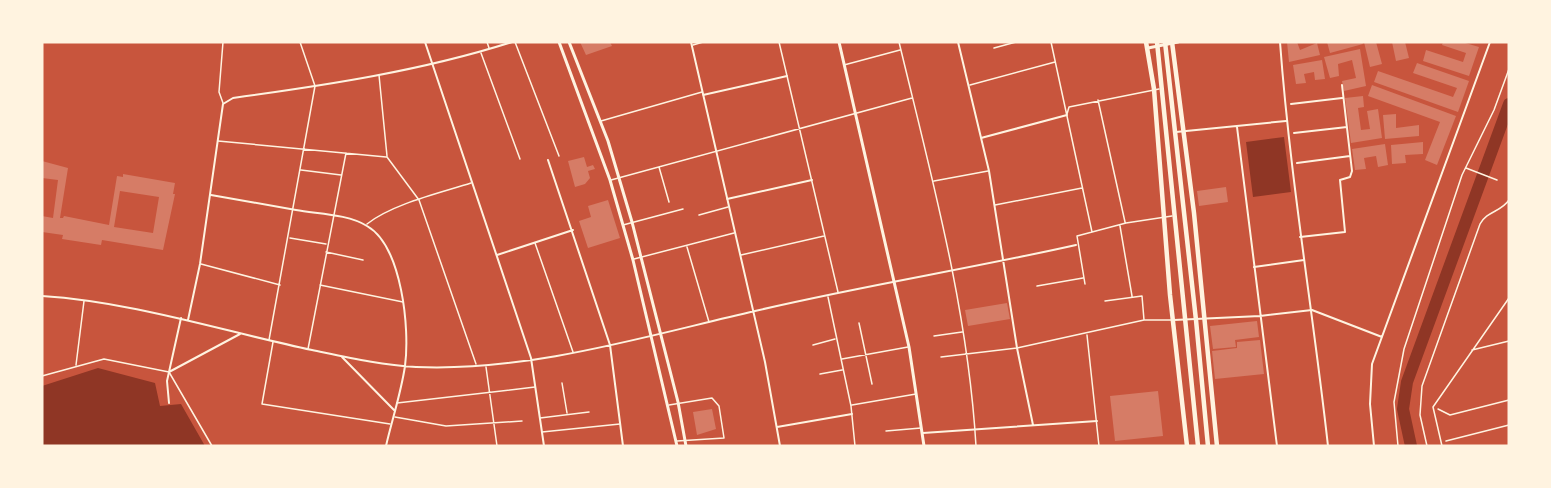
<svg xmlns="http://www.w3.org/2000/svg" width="1551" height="488" font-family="'Exo 2',sans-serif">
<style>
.water{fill:#8f3625}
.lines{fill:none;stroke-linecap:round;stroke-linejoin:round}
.river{stroke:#8f3625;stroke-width:12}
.building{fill:#d67c66;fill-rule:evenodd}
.path{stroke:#fff3e0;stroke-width:1.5}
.service{stroke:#fff3e0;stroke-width:1.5}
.pedestrian{stroke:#fff3e0;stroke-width:2}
.minor{stroke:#fff3e0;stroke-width:2}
.tertiary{stroke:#fff3e0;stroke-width:3}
.primary{stroke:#fff3e0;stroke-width:4.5}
</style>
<rect width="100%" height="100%" fill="#c8553d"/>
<!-- water -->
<path class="water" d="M1284,137l7,55 -38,5 -7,-55z
M98,368l57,15 5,23 21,-2 24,42h-163v-60z"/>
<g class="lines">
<!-- river -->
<path class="river" d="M1411,446l-8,-37 4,-27 102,-278"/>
</g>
<!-- building -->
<path class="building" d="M580,42h30l2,4 -26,9z
M1287,42h10l3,8 17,-7 3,12 -31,7z
M1327,42h35l1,2 -33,9z
M1364,42h12l6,22 -12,3z
M1392,42h13l4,16 -13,3z
M1443,42h19l17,5 -10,29 -46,-15 3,-11 37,12 3,-9 -24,-8z
M1360,49l6,37 -22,5 -2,-10 14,-3 -4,-18 -14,4 1,12 -9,2 -6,-21z
M1322,60l3,19 -10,1 -1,-8 -10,2 2,9 -10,1 -3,-19z
M1417,63l52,18 -11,31 -84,-30 4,-11 75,26 4,-9 -44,-15z
M1372,85l84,31 -19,49 -12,-5 15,-38 -72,-26z
M1363,96l1,11 -6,1 3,22 9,-1 -3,-18 11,-2 4,29 -31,5 -6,-45z
M1396,114v14l23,-3v11l-34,3 -2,-24z
M1423,142v12l-18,1 1,8 -14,1 -1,-19z
M1385,144l3,21 -10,2 -2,-11 -12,2 2,11 -11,1 -3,-21z
M584,157l3,10 6,-2 2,4 -7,2 2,7 -5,6 -10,3 -7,-26z
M42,161l26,7 -8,50h3l1,-2 45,9 8,-49 6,1v-3l52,9 -2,11h2l-12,56 -61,-10 -1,5 -39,-6 1,-4 -21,-3v-16l11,2 5,-38 -16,-2zM120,191l39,6 -6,36 -39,-6z
M1226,187l2,15 -29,4 -2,-15z
M608,200l12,38 -32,10 -9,-27 12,-4 -3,-11z
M1007,303l3,16 -42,7 -3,-16z
M1257,321l2,16 -24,3 1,7 -23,2 -3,-23z
M1260,340l4,34 -49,5 -3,-28 25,-3v-6z
M1158,391l5,45 -48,5 -5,-45z
M712,409l4,20 -19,6 -4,-23z"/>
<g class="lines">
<!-- path -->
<path class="path" d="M1466,168l31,12
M1438,409l12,6 59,-15
M1446,441l63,-16
M1398,446l-4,-44 10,-53 58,-174 32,-65 15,-41
M1427,446l-7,-31 2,-29 58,-162c7,-13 21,-12 29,-24"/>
<!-- service -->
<path class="service" d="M223,42l-4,50 4,11
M487,42l2,6
M515,42l44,114
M779,42l59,250
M899,42c32,133 69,267 77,404
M1051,42l41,190
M693,45l10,-3
M994,48l22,-6
M481,53l39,106
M844,65l56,-15
M379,75l8,81
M970,85l85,-23
M1098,100l27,122
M1067,114l2,-7 90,-18
M601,121l101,-29
M218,141l168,16
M387,157l32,43 57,164
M659,167l10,35
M301,170l40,5
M611,180l301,-82
M934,181l54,-10
M995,205l87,-17
M699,215l29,-8
M367,224c25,-20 73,-31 104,-41
M623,225l60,-16
M1120,226l12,70
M290,238l36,6
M535,243l38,109
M687,247l22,75
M326,252l37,8
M741,255l83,-19
M634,259l100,-26
M201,264l79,21
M1085,284l-8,-48 49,-13 46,-7
M320,285l83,17
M1037,286l46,-8
M828,297l23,109 4,40
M1105,301l37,-5 2,24
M859,323l13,61
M1087,335l12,111
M934,336l28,-4
M269,340l46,-254 -15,-44
M273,342l-11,62 128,20
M813,345l22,-6
M308,349l38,-196
M1472,350l37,-9
M941,357l76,-9 127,-28h29
M842,359l66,-12
M76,365l8,-64
M486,367l11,79
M820,374l22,-4
M42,376l62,-17 65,13 43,74
M562,383l5,30
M397,403l138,-16
M669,405l43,-7 7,8 5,32 -47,3
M852,405l64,-11
M395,417l51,9 76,-5
M540,418l49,-6
M886,431l35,-3
M542,432l78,-8
M1442,446l-9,-39 76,-109"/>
<!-- pedestrian -->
<path class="pedestrian" d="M1291,104l51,-6
M1294,133l53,-6
M1297,163l53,-7
M1300,237l45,-5 -5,-52 10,-3 2,-6 -10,-86
M1254,267l50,-7"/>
<!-- minor -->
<path class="minor" d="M425,42l106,316 13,88
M691,42l74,320 15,84
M958,42l31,129 28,177 16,77
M1280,42c10,136 33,269 48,404
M703,95l84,-19
M1237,127l40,319
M1176,132l110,-11
M981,138l86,-23
M548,160l62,185 13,101
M211,195c28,5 57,10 85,15 22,4 52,4 71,16 35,20 43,103 38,140 -4,27 -13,54 -19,80
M727,199l85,-19
M497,255l76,-25
M42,296c92,6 180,35 270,54 34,7 69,15 104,17 113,5 230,-31 339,-56 106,-25 214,-42 321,-66
M188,320l12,-56 23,-160 10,-6c94,-13 188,-27 279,-56
M1174,320l86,-4 52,-6 70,27
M342,357l52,53
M169,372l71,-38
M169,403l-2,-22 14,-63
M777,427l75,-13
M923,433l174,-12
M1374,446l-4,-42 2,-40 118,-322"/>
<!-- tertiary -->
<path class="tertiary" d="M559,42l51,138 23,80 44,186
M569,42l39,99 24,81 46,180 8,44
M839,42l70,305 15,99
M1148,48l30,-6"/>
<!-- primary -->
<path class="primary" d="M1146,42l8,47 16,206 17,151
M1157,42l41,404
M1165,42l31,278 12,126
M1172,42l22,171 23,233"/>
</g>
<!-- border -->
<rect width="1551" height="488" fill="none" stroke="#fff3e0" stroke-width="87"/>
</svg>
